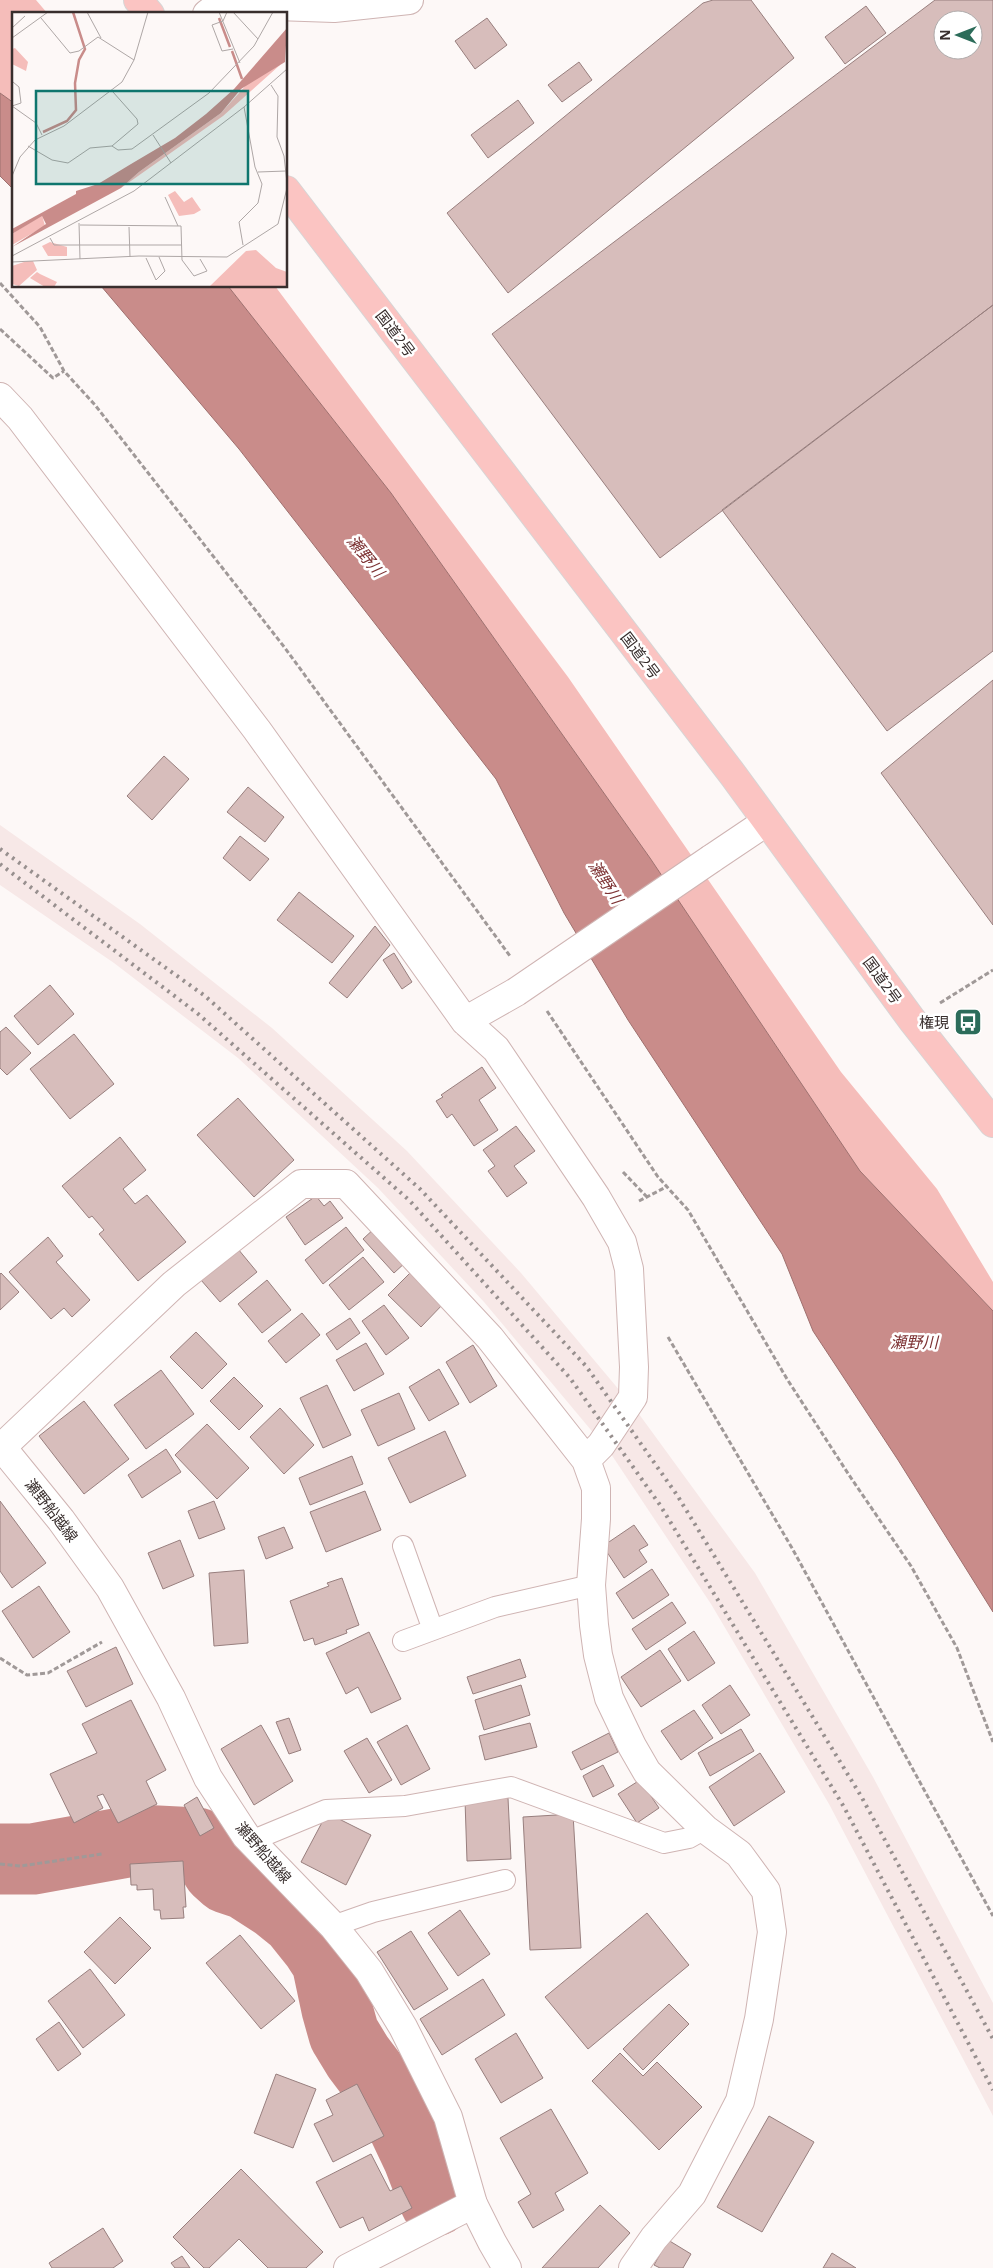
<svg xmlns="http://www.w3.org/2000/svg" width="993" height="2268" font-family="'Open Sans','Noto Sans JP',sans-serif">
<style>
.built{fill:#f7e8e7}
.green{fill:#f5bdba}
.water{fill:#c98c8a;stroke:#9e706e}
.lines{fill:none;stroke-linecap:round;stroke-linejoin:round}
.river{stroke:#c98c8a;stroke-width:71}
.building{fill:#d7bdbb;stroke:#987f7e;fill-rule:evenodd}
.service-casing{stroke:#cfb4b3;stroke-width:22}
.minor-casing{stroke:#cfb4b3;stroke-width:30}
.secondary-casing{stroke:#cfb4b3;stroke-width:30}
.trunk-casing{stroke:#d7d5d5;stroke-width:30}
.path{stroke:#a09998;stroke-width:3;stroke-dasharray:5 2.5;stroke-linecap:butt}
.service{stroke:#fff;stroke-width:20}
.minor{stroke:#fff;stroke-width:28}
.secondary{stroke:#fff;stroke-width:28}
.trunk{stroke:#fbc4c2;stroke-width:28}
.rail{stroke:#978f8e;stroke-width:4;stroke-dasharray:2.5 5;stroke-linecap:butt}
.minor-bridge-casing{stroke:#cfb4b3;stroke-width:30;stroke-linecap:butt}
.minor-bridge{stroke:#fff;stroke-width:28}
.labels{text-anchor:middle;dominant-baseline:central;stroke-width:5;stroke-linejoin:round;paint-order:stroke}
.street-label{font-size:15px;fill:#382e2d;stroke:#fff}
.poi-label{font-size:15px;fill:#382e2d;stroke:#fff;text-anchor:end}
.water-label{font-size:16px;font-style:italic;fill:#7d3233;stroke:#fff}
.inset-river{fill:none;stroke:#c98c8a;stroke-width:2.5}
.inset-road{fill:none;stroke:#aea7a6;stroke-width:1}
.view{fill:#0f766e;fill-opacity:0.15;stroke:#0f766e;stroke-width:2.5}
.inset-edge{fill:none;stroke:#382e2d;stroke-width:2.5}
</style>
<rect width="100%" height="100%" fill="#fdf8f7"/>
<!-- built -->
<path class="built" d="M0,825l140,99 132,104 135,123 114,122 115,137 119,163 118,204 120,226v113l-164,-312 -118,-200 -100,-150 -127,-152 -106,-114 -140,-130 -124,-95 -114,-78z"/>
<!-- green -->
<path class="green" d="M0,0h36l12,14h-34v89l-14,-10z
M228,286h47l293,391 273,395 96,117 56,93v29l-133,-140 -210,-313 -259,-365z"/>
<!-- water -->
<path class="water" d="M0,93l14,10v87l-14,-14z
M101,286h127l163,207 259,365 210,313 133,140v301l-95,-152 -85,-129 -31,-77 -154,-234 -64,-107 -68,-134 -257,-330z"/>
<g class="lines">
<!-- river -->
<path class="river" d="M0,1859h33l105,-19 59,3 13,13 7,13 10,9 18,6 31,20 20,16 20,25 11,17 10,47 7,25 14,23 34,45 26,55 17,44"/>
</g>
<!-- building -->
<path class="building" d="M713,0h38l43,58 -286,235 -61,-80 256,-210z
M935,0h58v305l-333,253 -168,-224zM943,20h30v30h-30z
M866,6l20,27 -41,31 -20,-27z
M487,18l20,27 -32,24 -20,-28z
M579,62l13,18 -30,22 -14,-17z
M518,100l16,23 -46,35 -17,-23z
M993,305v346l-106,80 -165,-221z
M993,680v245l-112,-152z
M164,756l25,23 -37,41 -25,-24z
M248,787l36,30 -19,25 -38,-30z
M240,836l29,23 -19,22 -27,-23z
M299,892l55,44 -22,27 -55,-43z
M375,926l15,19 -43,53 -18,-15z
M394,953l18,29 -10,7 -19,-29z
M50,985l24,29 -36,31 -24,-29z
M6,1027l25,26 -24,22 -7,-7v-36z
M74,1034l40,50 -44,35 -40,-50z
M482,1067l14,21 -17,12 19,30 -24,16 -22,-32 -5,4 -11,-17 7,-4 -2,-2z
M238,1098l56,62 -40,37 -57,-62z
M516,1126l19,25 -21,15 13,17 -20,14 -19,-26 7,-5 -12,-16z
M120,1137l26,33 -23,19 12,15 12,-9 39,47 -48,39 -39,-47 5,-4 -12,-14 -3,2 -27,-32z
M316,1196l8,10 6,-5 13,17 -38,27 -19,-28z
M346,1227l18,23 -41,34 -18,-24z
M376,1227l31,34 -13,12 -31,-34z
M48,1237l15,19 -7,6 34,38 -18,17 -8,-9 -13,11 -42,-47z
M238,1249l19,23 -37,30 -19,-22z
M363,1257l21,25 -35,28 -20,-25z
M412,1271l33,31 -24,25 -33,-32z
M1,1273l18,19 -19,18v-36z
M267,1280l24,30 -29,23 -24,-29z
M384,1305l25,33 -23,17 -24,-34z
M302,1313l18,22 -34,28 -18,-22z
M350,1318l10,15 -23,17 -11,-16z
M196,1332l31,32 -25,25 -32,-32z
M366,1343l18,31 -30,17 -18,-31z
M473,1345l24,41 -27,17 -24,-41z
M439,1369l20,35 -30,17 -20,-34z
M161,1370l33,44 -48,35 -32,-44z
M234,1377l29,29 -24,24 -29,-29z
M327,1385l24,50 -28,13 -23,-50z
M399,1393l16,36 -37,17 -17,-36z
M84,1401l45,58 -45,35 -45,-58z
M280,1408l34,37 -30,29 -34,-37z
M207,1424l42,44 -32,31 -42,-44z
M445,1431l21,45 -56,27 -22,-45z
M166,1449l15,23 -39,26 -14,-23z
M352,1456l11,28 -53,21 -11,-27z
M365,1491l16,39 -55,22 -16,-40z
M0,1501l46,62 -34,25 -12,-17z
M214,1501l11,28 -26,10 -11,-28z
M634,1525l14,20 -9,5 8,12 -23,16 -21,-32z
M284,1527l9,21 -27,11 -8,-22z
M180,1540l14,36 -31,13 -15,-36z
M652,1569l17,26 -36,24 -17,-26z
M244,1570l4,73 -34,3 -5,-73z
M342,1578l17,47 -13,5 1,3 -32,12 -2,-7 -9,3 -14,-40 39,-15 -2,-3z
M39,1586l31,46 -37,26 -31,-47z
M672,1602l14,21 -40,27 -14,-21z
M694,1631l21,32 -27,18 -20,-32z
M369,1632l32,67 -30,14 -13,-26 -12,7 -20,-41z
M116,1647l17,37 -47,23 -19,-36z
M660,1650l21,31 -40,26 -20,-30z
M520,1659l6,18 -53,17 -6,-17z
M521,1685l9,30 -46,15 -9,-30z
M730,1685l20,30 -29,19 -19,-29z
M131,1700l35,70 -20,11 11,23 -39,19 -15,-29 -6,2 6,12 -29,15 -24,-49 47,-21 -15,-29z
M694,1710l19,28 -32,22 -20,-29z
M289,1718l12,32 -12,4 -13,-32z
M530,1723l7,24 -52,13 -6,-24z
M261,1725l32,56 -39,24 -33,-56z
M407,1725l23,44 -29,16 -24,-43z
M741,1729l13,22 -44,25 -12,-23z
M609,1733l9,19 -37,18 -9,-18z
M367,1738l25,42 -23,13 -25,-42z
M760,1753l25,39 -51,34 -25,-39z
M603,1765l11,21 -21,11 -10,-21z
M640,1780l19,28 -22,15 -19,-29z
M197,1797l17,31 -14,8 -16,-31z
M508,1798l3,61 -44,2 -2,-61z
M327,1813l44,22 -25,50 -45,-23z
M573,1814l8,134 -51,2 -7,-133z
M183,1861l3,46h-3l1,11 -23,1 -1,-9h-6l-1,-21 -16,1v-5h-6l-1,-21z
M460,1910l30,44 -32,22 -30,-43z
M647,1913l42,52 -101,84 -43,-52z
M120,1917l31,31 -36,36 -31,-32z
M411,1931l37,58 -34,21 -37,-58z
M240,1935l55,66 -34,28 -55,-66z
M90,1969l35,46 -42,33 -35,-47z
M483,1979l22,36 -63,40 -22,-36z
M669,2004l20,20 -46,46 -20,-21z
M59,2022l22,32 -23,17 -22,-32z
M516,2033l27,45 -42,25 -26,-44z
M620,2053l23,23 14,-14 45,45 -43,43 -67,-69z
M276,2074l40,15 -23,59 -39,-15z
M357,2084l27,52 -51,26 -19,-38 19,-9 -7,-15z
M551,2109l37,64 -33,20 9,17 -31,18 -15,-26 13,-8 -31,-56z
M769,2116l45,26 -52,90 -45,-25z
M371,2154l19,37 11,-5 11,22 -43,23 -6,-14 -23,11 -24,-46z
M241,2169l82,83 -17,16h-38l-29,-29 -30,29h-5l-31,-31z
M600,2205l30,28 -32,35h-56z
M103,2228l20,33 -10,7h-61l-3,-5z
M668,2240l23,14 -8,14h-23l-6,-3z
M832,2253l24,15h-33z
M182,2256l8,12h-15l-4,-5z"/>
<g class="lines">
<!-- service casing -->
<g class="service-casing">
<path id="service" d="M403,1546l30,84
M403,1641l92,-34 96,-22
M251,1841l75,-31 79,-4 106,-19 153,56 25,-5 16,-9
M333,1926l40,-14 132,-32"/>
</g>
<!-- minor casing -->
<g class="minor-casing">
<path id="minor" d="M207,14l13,-10 114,4 75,-8
M0,397l20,21 237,312 208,291 31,28 100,148 26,45 7,27 5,98 -1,30 -32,48 -15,15
M711,859l55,-37
M465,1021l51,-29
M2,1447l172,-163 127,-100h45l144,154 96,122 10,28v31l-5,66 3,40 4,30 11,43 23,48 15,26 58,57 34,25 27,37 6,41 -13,87 -19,82 -48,93 -38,44 -21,30
M348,2268l125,-64"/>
</g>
<!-- secondary casing -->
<g class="secondary-casing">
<path id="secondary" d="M0,1445l61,75 49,68 61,110 37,80 38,58 87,90 36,45 34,56 45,90 25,87 19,38 15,26"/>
</g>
<!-- trunk casing -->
<g class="trunk-casing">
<path id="trunk" d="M138,0l12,14
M286,190l447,585 179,245 81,103"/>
</g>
<!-- path -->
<path class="path" d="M0,283l40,44 24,44 31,34 190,243 225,308
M0,329l53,49 11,-7
M940,1003l53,-33
M547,1011l111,166 30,33 99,169 62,96 62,91 46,82 36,94
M623,1172l24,25
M639,1201l29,-15
M668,1337l124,211 201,368
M0,1658l27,17 21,-2 54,-31
M0,1864l21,2 81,-12"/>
<!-- service -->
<use href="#service" class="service"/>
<!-- minor -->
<use href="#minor" class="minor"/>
<!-- secondary -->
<use href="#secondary" class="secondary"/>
<!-- trunk -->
<use href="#trunk" class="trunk"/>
<!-- rail -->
<path class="rail" d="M0,849l205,147 215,193 166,177 91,129 184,301 132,243
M0,864l197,149 212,187 161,178 90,127 184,302 149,283"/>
<!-- minor-bridge casing -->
<g class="minor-bridge-casing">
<path id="minor-bridge" d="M516,992l195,-133"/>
</g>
<!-- minor-bridge -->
<use href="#minor-bridge" class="minor-bridge"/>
</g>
<!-- icons -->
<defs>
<g id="bus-square" transform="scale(1.4375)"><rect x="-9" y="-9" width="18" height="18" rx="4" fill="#2c6c5a" stroke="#fff"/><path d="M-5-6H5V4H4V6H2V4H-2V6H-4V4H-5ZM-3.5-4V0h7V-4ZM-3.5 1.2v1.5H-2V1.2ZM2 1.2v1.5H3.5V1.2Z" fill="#fff"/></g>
</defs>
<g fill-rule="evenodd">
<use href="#bus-square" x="968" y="1022"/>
</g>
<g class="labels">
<!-- street labels -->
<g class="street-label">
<text transform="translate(396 333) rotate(53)">国道2号</text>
<text transform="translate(641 655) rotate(53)">国道2号</text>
<text transform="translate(883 980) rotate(54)">国道2号</text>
<text transform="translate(52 1510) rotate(52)">瀬野船越線</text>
<text transform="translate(264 1852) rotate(49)">瀬野船越線</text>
</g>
<!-- poi labels -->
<g class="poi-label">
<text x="949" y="1022">権現</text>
</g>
<!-- water labels -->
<g class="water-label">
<text transform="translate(366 556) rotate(51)">瀬野川</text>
<text transform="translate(606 882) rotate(57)">瀬野川</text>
<text x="914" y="1342">瀬野川</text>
</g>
</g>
<!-- overview -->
<g transform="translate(12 12)">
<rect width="275" height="275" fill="#fdf8f7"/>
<path d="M3,36l13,14 -2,9 -14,-7v-15zM265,53h3l-57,51 -102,72 18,-16 82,-59 27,-30zM163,179l9,11 8,-5 9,13 -7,4 -15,2 -11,-21zM30,203l3,11 -33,19v-11zM38,230l17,5v9h-19l-6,-10zM244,238l20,18 11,4v15h-78l37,-36zM15,249h6l4,9 -18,16 -7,-2v-18zM25,260l3,2 17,8 -3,5h-9l-15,-9z" fill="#f5bdba"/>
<path d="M275,16l-2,34 -44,27 -20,24 -82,59 -18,16 -109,59 34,-23 -4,-8 -30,18v-5l64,-35v-3l22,-7 33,-20 44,-26 31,-24 28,-25z" fill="#c98c8a"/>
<path class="inset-river" d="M207,6l11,29M220,39l10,28M31,120l24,-11 9,-11 -1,-27 4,-23 6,-11 -12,-37"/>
<path class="inset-road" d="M75,0l14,26M207,0l21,51M215,0l-4,9 -11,4 10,26 11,-2M221,0l25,27M29,6l29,35 9,-2 19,-14 36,23M0,16l13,-12M0,26l36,-26M259,73l7,11 -1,41 7,19 3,27M0,94l24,17 6,12M0,94l9,-3 -2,-16 -6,-5M141,123l18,28M16,134l24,14 16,3 22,-15 22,-2 26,-22 -1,-5 -24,-27M100,134l6,4 14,-1 77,-56 45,-47 19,-34M246,160l28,-1M0,164l8,-19 15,-17 29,-14 58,-44 12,-22 14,-48M153,185l13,29M67,211l1,36M68,213l101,1 1,34 12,16 13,-5 -7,-12M117,215l1,30M38,226l4,7h128M231,233l-4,-23 19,-19 4,-19 -7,-17 -11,-60M0,244l122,-65 110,-84 43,-38M134,246l10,22 9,-9 -6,-14M0,250l127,-6 88,1 51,-33 9,-36"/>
<path class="view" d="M24,79h212v93h-212z"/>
<rect width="275" height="275" class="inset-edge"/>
</g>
<!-- north arrow -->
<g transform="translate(958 35) rotate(270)"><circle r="24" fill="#ffffff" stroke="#afabab"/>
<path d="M0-4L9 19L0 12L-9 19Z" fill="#2c6c5a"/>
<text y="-8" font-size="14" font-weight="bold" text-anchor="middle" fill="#382e2d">N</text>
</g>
</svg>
